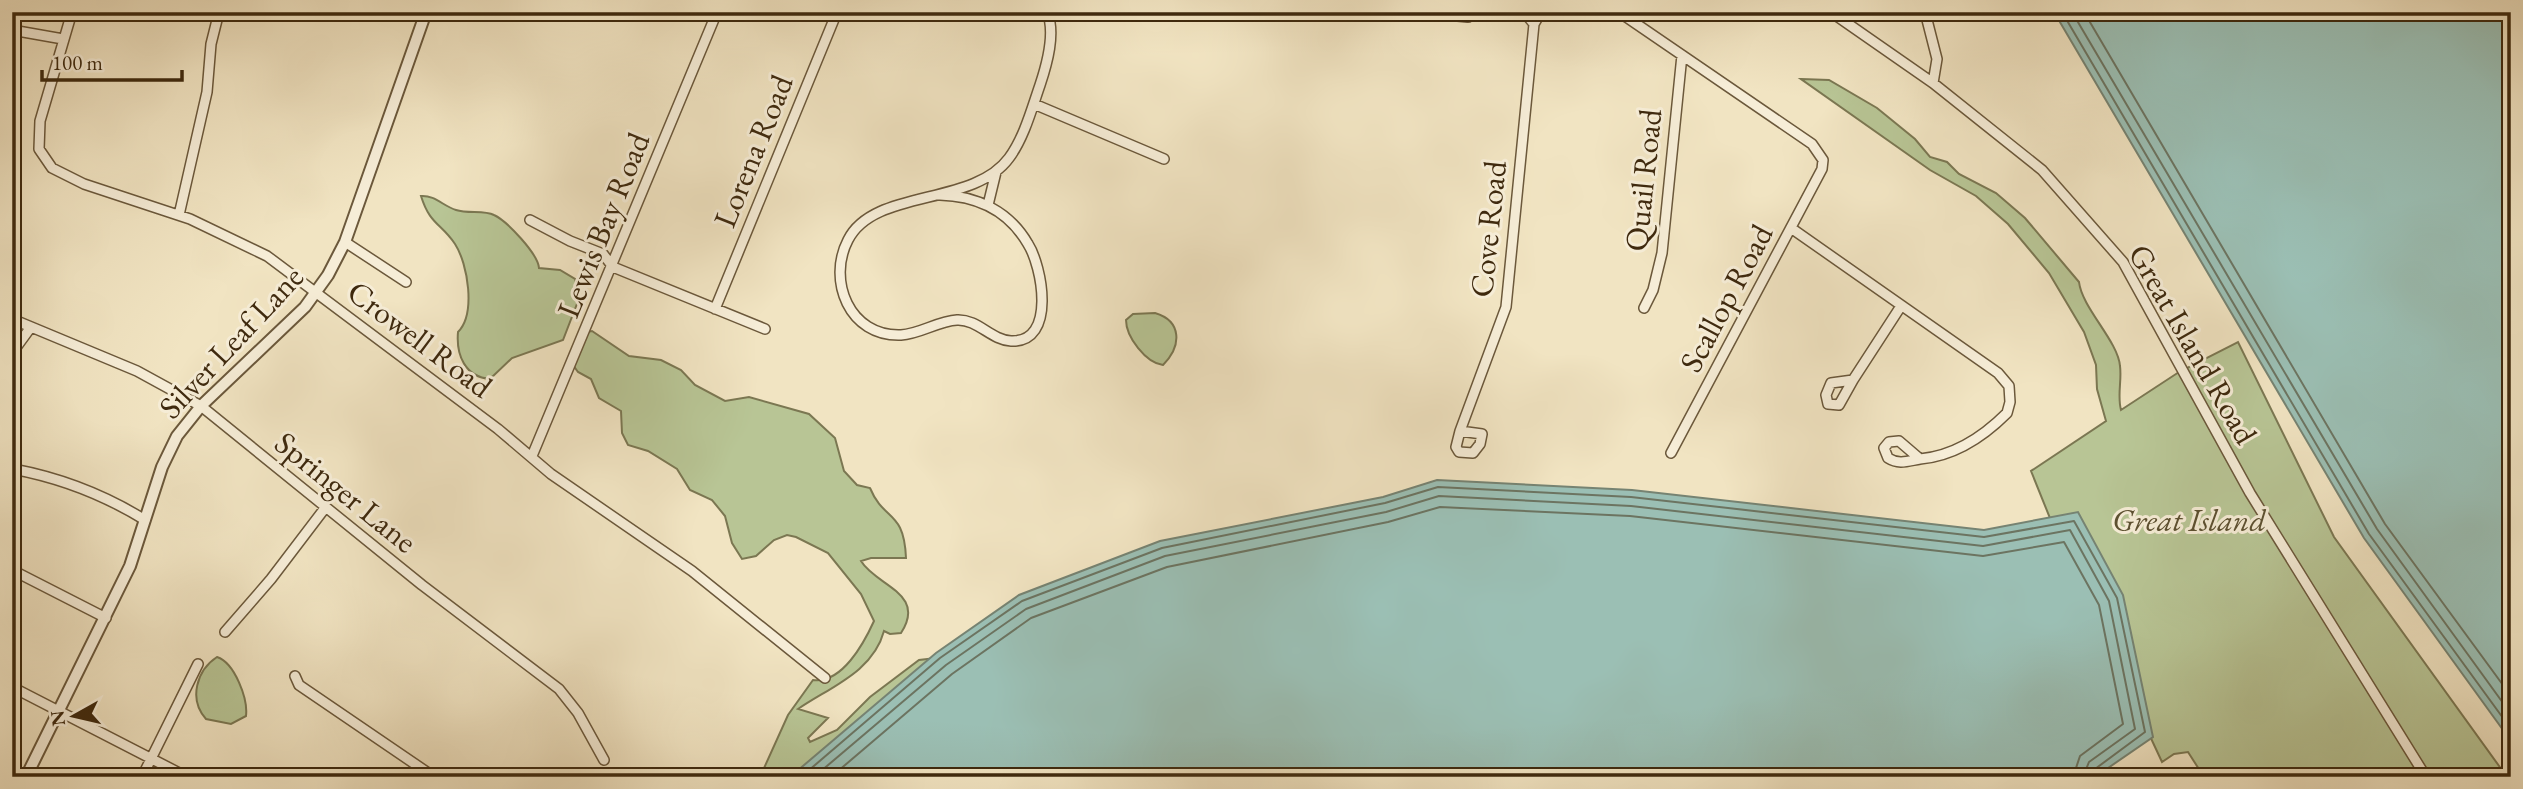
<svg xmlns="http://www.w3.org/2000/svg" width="2523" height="789" font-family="'EB Garamond',serif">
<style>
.green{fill:#b8c595;stroke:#7b7752;stroke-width:2}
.water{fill:#9bbfb4;stroke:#768372;stroke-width:2}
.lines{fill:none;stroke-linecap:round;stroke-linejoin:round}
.shore{stroke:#6c7461;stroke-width:2}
.minor-casing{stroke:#6b583b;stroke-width:12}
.tertiary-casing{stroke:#6b583b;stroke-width:14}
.minor{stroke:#f6edd7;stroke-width:9}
.tertiary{stroke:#f6edd7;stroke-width:10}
.labels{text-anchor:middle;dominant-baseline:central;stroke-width:6;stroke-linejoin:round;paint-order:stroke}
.street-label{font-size:32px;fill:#3e290e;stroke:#f6edd7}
.park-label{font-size:32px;font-style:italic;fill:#5c5030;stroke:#f6edd7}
</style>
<rect width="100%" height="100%" fill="#f1e4c2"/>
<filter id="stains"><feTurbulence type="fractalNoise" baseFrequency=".00286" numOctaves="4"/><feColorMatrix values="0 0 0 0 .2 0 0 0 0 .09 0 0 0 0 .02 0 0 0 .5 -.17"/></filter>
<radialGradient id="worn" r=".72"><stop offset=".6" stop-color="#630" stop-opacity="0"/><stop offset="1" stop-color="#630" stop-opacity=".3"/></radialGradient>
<!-- green -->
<path class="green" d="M1801,79l28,1 48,28 38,31 15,18 17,5 12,12 37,19 29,25 54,64c3,26 39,59 41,84 2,15 -3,29 1,44l58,-38 59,-30 96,195 173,240h-303l-16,-25 -14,2 -12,8 -102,-219 -29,-72 75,-50 -9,-32 -1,-24 -12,-33 -35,-59 -41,-49 -32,-28 -46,-26z
M421,196c14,-1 22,10 35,14 12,4 28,0 38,5 13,6 44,39 45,53l21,2 15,9 5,17 -17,44 -51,18 -22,21c-25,-2 -34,-24 -32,-47 18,-18 10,-68 -3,-88 -14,-21 -25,-19 -34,-48z
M1155,313c27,8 27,33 8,52 -17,-2 -37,-28 -37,-45l7,-6z
M592,331l37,25 32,4 20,10 14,15 30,16 24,-4 60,17 26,24 9,33 13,14 13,3c14,34 34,21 36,70h-35l-10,3c15,25 66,32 40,72l-11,1 -6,-3c-11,41 -54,56 -86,78l30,9 -20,20 2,4 27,-12 33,-33 49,-37 26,-3 -67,120h-118l28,-62 25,-35c29,4 51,-37 61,-59l-13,-27 -33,-41 -32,-16 -9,-2 -13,5 -18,16 -14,3 -10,-16 -7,-27 -13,-16 -22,-10 -13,-21 -29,-18 -20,-6 -6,-12 -1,-22 -22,-13 -8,-19 -13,-7 -5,-7 10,-32z
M217,657c18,6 31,42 29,59l-15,8 -25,-5c-18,-20 -9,-49 11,-62z"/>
<!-- water -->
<path class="water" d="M2054,12h457v729l-147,-203z
M1437,480l195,10 352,40 94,-18 45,83 30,142 -58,40h-1305l146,-124 83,-58 141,-54 223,-44z"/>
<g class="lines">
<!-- shore -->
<path class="shore" d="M2062,12l307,522 142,195
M2072,12l305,517 134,185
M2084,12l301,512 126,172
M801,777l139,-119 82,-57 140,-53 223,-45 53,-16 193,10 353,40 90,-16 43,77 28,134 -50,37 -3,8
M814,777l132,-112 80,-56 139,-53 221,-44 53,-16 192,10 352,40 87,-16 39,71 26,128 -46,33 -6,15
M831,777l121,-103 79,-56 136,-51 221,-45 52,-15 190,9 353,40 81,-14 35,63 24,119 -43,32 -7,21"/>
<!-- minor casing -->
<g class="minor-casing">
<path id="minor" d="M72,12l-32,109 -1,28 13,19 32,16 106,35 77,37 231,173 53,45 141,97 133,107
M1467,12l1,4 21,-4
M1619,12l193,132 11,16 -1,9 -151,284
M1831,12l102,71 109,87 81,92 127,231 176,284
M1925,12l12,47 -4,24
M1534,24l7,-12
M12,30l51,9
M1034,104l130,55
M940,195c37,1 69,16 88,49 14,22 29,99 -17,97 -20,-1 -33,-22 -54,-21 -19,1 -37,14 -56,15 -52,2 -74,-55 -53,-95 26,-52 125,-33 161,-82 15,-20 23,-50 31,-73 7,-21 16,-52 7,-73
M988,205l8,-33
M179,215l28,-123 4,-48 8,-32
M530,220l40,21 33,13 10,13
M1791,228l207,145 11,13 1,16 -3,11c-24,24 -53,43 -87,46 -12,2 -21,6 -32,-1l-4,-10 5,-6 10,-1 21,18
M345,242l61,40
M613,267l152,62
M1644,308l9,-18 9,-37 20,-198
M715,309l122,-297
M12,319l125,52 64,35 221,179 137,104 19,24 26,47
M12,353l19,-26
M1853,380l48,-74
M1853,380l-14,25 -11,-1 -2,-9 5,-12z
M1460,431l22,3 -2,10 -7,9 -14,-1 -3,-5 4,-16 46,-124 28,-283 -10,-12
M532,456l185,-444
M13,469c48,9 90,25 132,51
M12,570l94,48
M225,632l46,-53 54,-71
M295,676l4,9 135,92
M12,687l175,90
M142,777l56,-113"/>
</g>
<!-- tertiary casing -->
<g class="tertiary-casing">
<path id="tertiary" d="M1426,12l42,4
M26,777l104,-211 32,-99 15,-31 24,-30 104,-99 23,-32 17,-33 81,-230"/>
</g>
<!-- minor -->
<use href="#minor" class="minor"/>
<!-- tertiary -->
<use href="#tertiary" class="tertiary"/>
</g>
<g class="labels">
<!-- street labels -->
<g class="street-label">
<text transform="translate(753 151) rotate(-68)">Lorena Road</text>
<text transform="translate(1643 180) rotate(-84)">Quail Road</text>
<text transform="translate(603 225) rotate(-68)">Lewis Bay Road</text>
<text transform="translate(1488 229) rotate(-84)">Cove Road</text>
<text transform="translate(1726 298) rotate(-62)">Scallop Road</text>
<text transform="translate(420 339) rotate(37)">Crowell Road</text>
<text transform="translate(231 342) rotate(-47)">Silver Leaf Lane</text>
<text transform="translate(2193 344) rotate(60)">Great Island Road</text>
<text transform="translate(346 492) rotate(39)">Springer Lane</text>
</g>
<!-- park labels -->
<g class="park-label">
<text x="2189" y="520">Great Island</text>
</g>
</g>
<!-- margin -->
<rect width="2523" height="789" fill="none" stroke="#f1e4c2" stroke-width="42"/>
<rect x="14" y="14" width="2495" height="761" fill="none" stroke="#3e290e" stroke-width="3.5"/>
<rect x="21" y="21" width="2481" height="747" fill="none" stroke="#3e290e" stroke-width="2"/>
<!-- north arrow -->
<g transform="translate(74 716) rotate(262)" stroke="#f6edd7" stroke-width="5" paint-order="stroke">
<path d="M0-5L12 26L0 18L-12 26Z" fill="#3e290e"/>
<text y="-10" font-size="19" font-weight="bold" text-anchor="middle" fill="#3e290e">N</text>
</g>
<!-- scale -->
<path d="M42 70v10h140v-10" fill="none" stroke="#3e290e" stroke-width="3.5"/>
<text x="52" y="70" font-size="21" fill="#3e290e" stroke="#f6edd7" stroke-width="5" paint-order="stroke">100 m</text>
<rect width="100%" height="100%" filter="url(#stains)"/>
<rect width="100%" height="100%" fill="url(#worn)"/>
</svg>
